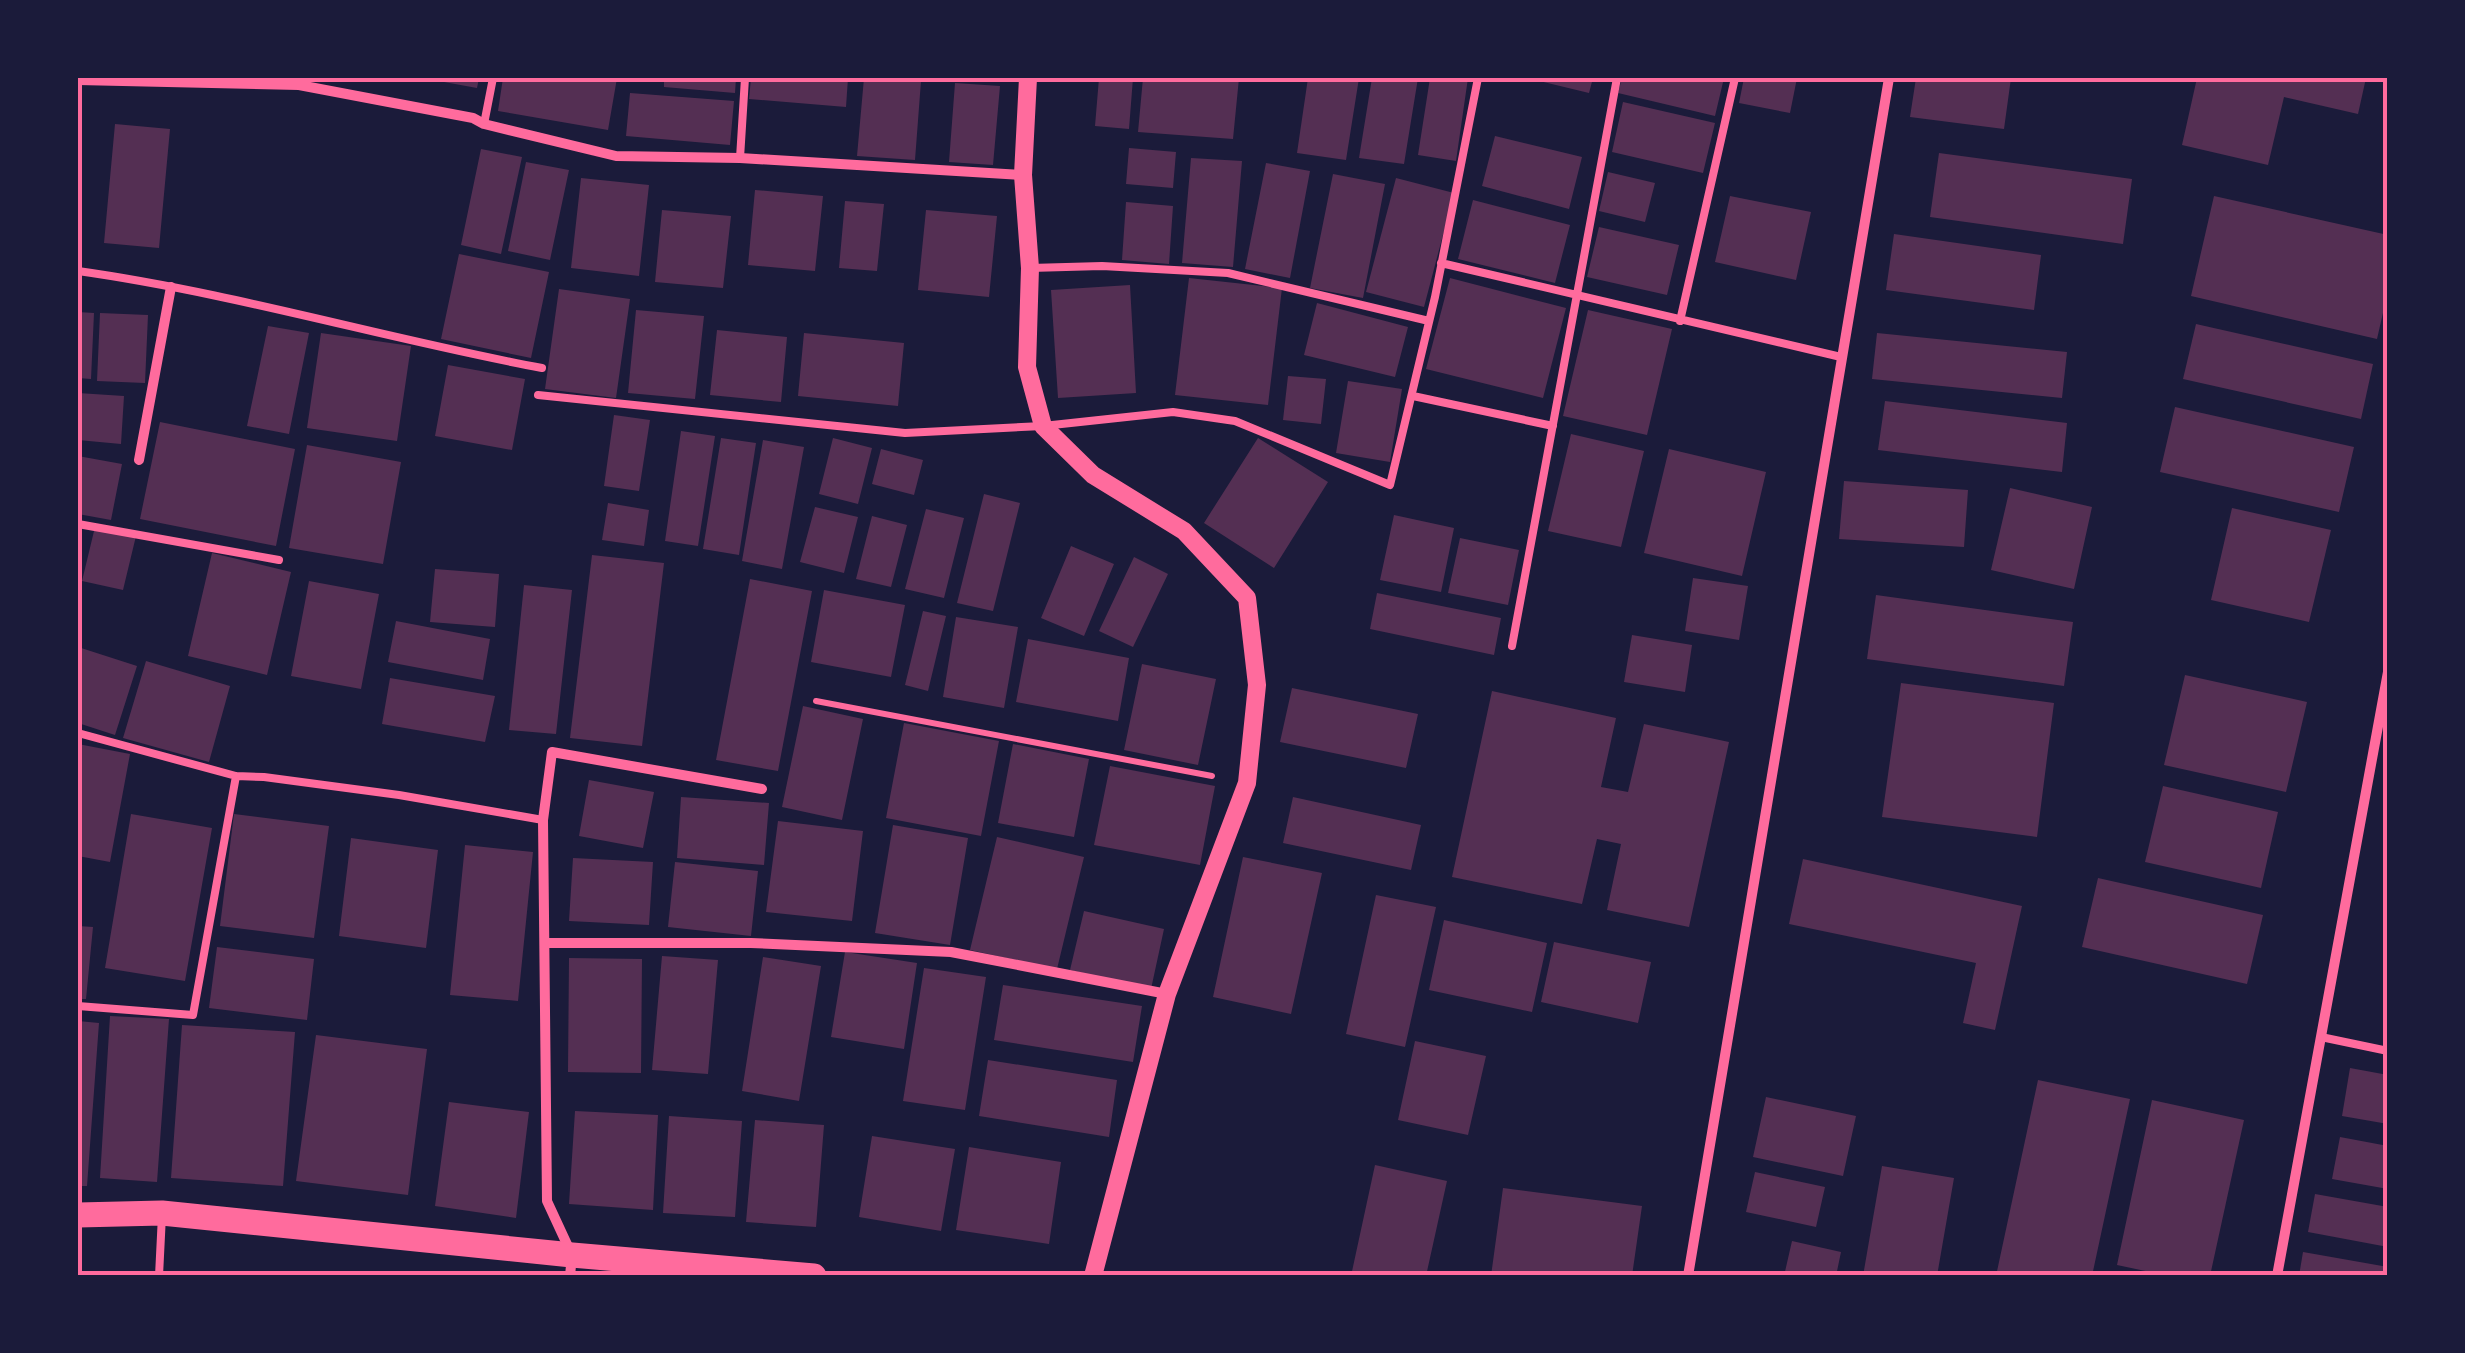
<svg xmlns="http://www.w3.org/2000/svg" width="2465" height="1353" font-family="Jost,sans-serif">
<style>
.building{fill:#542f53}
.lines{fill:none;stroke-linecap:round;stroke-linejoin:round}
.path{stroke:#ff6b9d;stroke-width:6}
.service{stroke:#ff6b9d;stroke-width:8}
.minor{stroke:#ff6b9d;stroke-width:10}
.tertiary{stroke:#ff6b9d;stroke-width:18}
.primary{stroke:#ff6b9d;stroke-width:25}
.neatline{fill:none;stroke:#ff6b9d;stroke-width:4}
</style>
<rect width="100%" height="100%" fill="#1b1b3a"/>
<!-- building -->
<path class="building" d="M422,78h57l-2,10z
M503,78h114l-9,52 -110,-19z
M664,78h72l-1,15 -71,-6z
M751,78h97l-2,29 -97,-8z
M864,78l57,3 -6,79 -58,-4z
M1099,78h34l-4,51 -34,-3z
M1143,78h96l-6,61 -95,-7z
M1308,78h51l-13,82 -49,-7z
M1372,78h46l-14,86 -45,-6z
M1430,78h38l-12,83 -38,-6z
M1527,78h66l-4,15z
M1622,78h102l-9,38 -97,-23z
M1744,78h53l-7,35 -51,-10z
M1916,78h95l-7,51 -94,-12z
M2197,78h169l-8,36 -74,-17 -16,68 -86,-20z
M955,83l45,3 -7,79 -44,-3z
M630,93l104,8 -4,44 -104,-9z
M1623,102l92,21 -12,50 -91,-21z
M115,124l55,5 -11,119 -55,-5z
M1495,136l87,21 -13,52 -87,-23z
M1129,148l47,4 -3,36 -47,-4z
M481,149l41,8 -21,97 -40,-9z
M1939,153l193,26 -9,65 -193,-27z
M1191,158l51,3 -9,106 -51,-4z
M526,162l43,8 -19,90 -42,-9z
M1266,163l44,8 -20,107 -45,-9z
M1608,172l47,11 -10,39 -46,-11z
M1333,174l52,10 -22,114 -53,-10z
M581,178l68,7 -10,91 -68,-8z
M1396,178l58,15 -30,114 -58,-15z
M755,190l68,6 -8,75 -67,-6z
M1730,196l81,16 -15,68 -81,-18z
M2214,196l174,39v56l-11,48 -186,-43z
M1473,200l97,25 -15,58 -97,-24z
M845,201l39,3 -7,67 -38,-3z
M1126,202l47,4 -4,58 -47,-4z
M662,210l69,6 -8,72 -68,-6z
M926,210l71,6 -8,81 -71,-7z
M1599,227l80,18 -12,50 -80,-18z
M1894,234l147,21 -7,55 -148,-20z
M459,254l90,18 -18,86 -90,-19z
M1189,278l93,10 -14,117 -93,-10z
M1450,278l116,30 -23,90 -117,-29z
M1130,285l6,108 -78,5 -7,-108z
M559,289l71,10 -14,99 -71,-9z
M1317,303l91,24 -13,50 -91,-22z
M636,310l68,6 -9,83 -67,-6z
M1588,310l84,19 -25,106 -84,-19z
M78,312l16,1 -3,66 -13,-1z
M100,313l48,2 -3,68 -48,-2z
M2196,324l177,40 -12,55 -178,-40z
M268,326l41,7 -20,101 -42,-8z
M717,330l70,7 -6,65 -71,-7z
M321,333l90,13 -14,95 -90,-13z
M804,333l100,10 -6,63 -100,-10z
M1877,333l190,19 -5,46 -190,-19z
M448,365l77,14 -13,71 -77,-14z
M1288,376l38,3 -5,45 -38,-4z
M1348,381l54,8 -12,73 -54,-9z
M78,393l46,3 -3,48 -43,-4z
M1885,401l182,22 -5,49 -184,-22z
M2175,407l179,40 -15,65 -179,-40z
M614,415l36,5 -11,71 -35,-5z
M160,422l135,27 -19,97 -136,-27z
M681,431l34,5 -17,110 -33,-5z
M1571,434l73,17 -23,96 -73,-16z
M721,438l35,5 -17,112 -36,-6z
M833,438l39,10 -14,56 -39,-10z
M1258,438l70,44 -54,86 -70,-45z
M763,440l41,7 -22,122 -40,-8z
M307,445l94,17 -18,102 -94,-16z
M881,449l42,11 -9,35 -42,-11z
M1669,449l97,23 -24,104 -98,-23z
M78,456l44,8 -11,56 -33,-6z
M1844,481l124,9 -4,57 -125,-8z
M2010,488l82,19 -18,82 -83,-19z
M984,494l36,9 -27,108 -36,-8z
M608,503l41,7 -5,36 -42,-6z
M815,507l43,10 -14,56 -44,-11z
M2232,508l99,22 -22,92 -98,-22z
M926,509l38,9 -20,80 -39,-9z
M1394,515l60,13 -13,64 -61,-12z
M872,516l35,9 -16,62 -35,-8z
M95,527l41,9 -13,54 -41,-9z
M1460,538l59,12 -11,55 -60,-12z
M1071,546l43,18 -30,72 -43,-18z
M212,553l79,19 -24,103 -79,-19z
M592,555l72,8 -22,183 -72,-8z
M1134,557l34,17 -35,73 -34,-16z
M435,569l64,5 -4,53 -65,-5z
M1693,578l55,8 -9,54 -54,-9z
M750,579l62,12 -34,180 -62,-11z
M309,581l70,13 -18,95 -70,-13z
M524,585l48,5 -16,144 -47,-4z
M824,590l81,15 -14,72 -80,-15z
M1377,593l124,25 -7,37 -124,-26z
M1876,595l197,27 -9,64 -197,-27z
M923,611l23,5 -18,75 -23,-6z
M956,617l62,10 -14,81 -61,-11z
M396,621l94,18 -7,41 -95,-18z
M1632,635l60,10 -7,47 -61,-10z
M1028,639l101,19 -11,63 -102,-19z
M78,647l59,19 -22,69 -37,-12z
M146,661l84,25 -21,76 -86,-24z
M1142,664l74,15 -18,86 -74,-15z
M2185,675l122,27 -21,90 -122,-27z
M390,678l105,18 -10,46 -103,-18z
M1901,683l153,20 -17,134 -155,-20z
M1292,688l126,26 -12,54 -126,-26z
M1492,691l124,27 -15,69 27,5 16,-68 85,18 -40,185 -82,-17 14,-66 -24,-5 -15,65 -130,-27z
M803,706l60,13 -21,101 -60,-13z
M904,723l95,18 -18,95 -95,-18z
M78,744l52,10 -20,108 -32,-6z
M1013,744l76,15 -15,78 -76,-14z
M1110,766l105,20 -15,79 -106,-20z
M589,780l65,12 -11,56 -64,-12z
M2163,786l115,26 -17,76 -116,-26z
M681,797l88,6 -5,62 -87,-7z
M1293,797l128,28 -10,45 -128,-27z
M131,814l81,14 -27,153 -80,-13z
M234,814l95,12 -15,112 -94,-12z
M778,821l85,10 -11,90 -86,-9z
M893,825l75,13 -18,107 -75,-12z
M997,837l87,20 -27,112 -87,-19z
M351,838l87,12 -12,98 -87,-12z
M465,845l68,7 -15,149 -68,-6z
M1243,857l79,16 -31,141 -78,-17z
M573,858l80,4 -4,63 -80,-4z
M1803,859l219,47 -27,124 -32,-7 13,-60 -187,-39z
M675,862l83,9 -7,65 -83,-9z
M2098,878l165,37 -16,69 -165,-37z
M1376,895l60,12 -31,140 -59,-13z
M1084,911l80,18 -13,60 -81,-19z
M1444,920l103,23 -15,69 -103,-22z
M78,926l15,1 -7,72h-8z
M1554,942l97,20 -13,61 -97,-21z
M217,947l97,12 -7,61 -98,-12z
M845,952l72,11 -13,86 -73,-12z
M662,956l56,4 -10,114 -56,-4z
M763,957l58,9 -22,135 -57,-10z
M569,958l73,1 -1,114 -73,-1z
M924,968l62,9 -21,133 -62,-9z
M1003,985l139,21 -9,56 -139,-22z
M110,1016l59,3 -12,163 -57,-4z
M78,1021l21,2 -12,163h-9z
M182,1025l113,7 -12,154 -112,-8z
M316,1035l111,14 -19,146 -112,-14z
M1415,1041l71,15 -18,79 -70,-15z
M988,1060l129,20 -8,57 -130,-21z
M2350,1068l38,7v49l-46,-8z
M2038,1080l92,19 -38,177h-96z
M1766,1097l90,19 -13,60 -90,-19z
M2152,1100l92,20 -34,156h-41l-52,-11z
M449,1102l80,10 -13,106 -81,-12z
M575,1111l83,4 -5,95 -84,-6z
M669,1116l73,5 -7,96 -72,-4z
M755,1120l69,5 -8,102 -70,-5z
M872,1136l83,13 -14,82 -82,-14z
M2340,1137l48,9v43l-56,-10z
M969,1147l92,15 -12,82 -93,-14z
M1375,1165l72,16 -21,95h-75z
M1882,1166l72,12 -17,98h-74z
M1755,1172l70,15 -9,40 -70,-15z
M1503,1188l139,18 -10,70h-141z
M2315,1194l73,13v40l-80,-15z
M1792,1241l49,11 -5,24h-52z
M2303,1252l85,15v9h-89z"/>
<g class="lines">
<!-- path -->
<path class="path" d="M816,701l396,75"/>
<!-- service -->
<path class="service" d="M484,124l9,-46
M740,158l5,-80
M1441,263l400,94
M1030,268l72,-2 126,7 201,48
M78,271c156,22 309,68 464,97
M1680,321l55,-243
M538,395l367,38 138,-7 130,-14 62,9 155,64 45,-188 43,-219
M1413,396l140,30
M78,524l201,36
M1512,646l105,-568
M78,733l158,43 28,1 135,18 144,25
M78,1006l115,9 43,-239
M2321,1037l67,14
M159,1276l3,-61"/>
<!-- minor -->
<path class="minor" d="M78,80l221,5 174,33 11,6 132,32 124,2 283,17
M139,460l32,-173
M546,943h205l200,9 216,42
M570,1276l2,-21 -25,-54 -4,-381 9,-68 210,37
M1688,1276l201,-1198
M2277,1276l111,-604"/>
<!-- tertiary -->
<path class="tertiary" d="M1028,78l-5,97 7,93 -3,99 16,59 50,49 91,56 63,67 10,87 -10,98 -80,211 -74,282"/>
<!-- primary -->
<path class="primary" d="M78,1215l84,-2 410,42 242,21"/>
</g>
<!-- border -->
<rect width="2465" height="1353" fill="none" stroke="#1b1b3a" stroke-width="160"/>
<rect x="80" y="80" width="2305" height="1193" class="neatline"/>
</svg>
